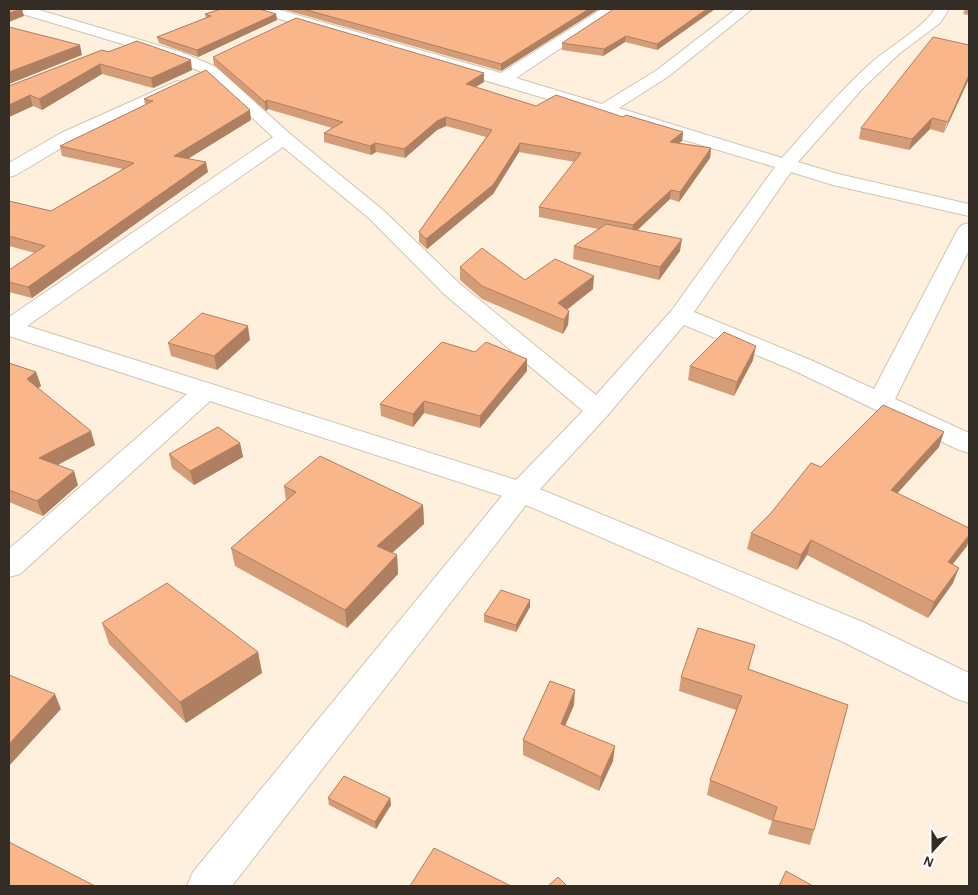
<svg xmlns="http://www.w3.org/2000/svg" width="978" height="895" font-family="'Alegreya Sans',sans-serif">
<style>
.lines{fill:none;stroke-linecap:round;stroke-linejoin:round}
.minor-casing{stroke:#d1c4b2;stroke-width:2}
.minor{fill:#fff;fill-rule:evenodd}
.wall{fill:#d59d77}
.shaded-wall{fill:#ae7f61}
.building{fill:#f8b68a;stroke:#ae7f61}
</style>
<rect width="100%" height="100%" fill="#fef0dd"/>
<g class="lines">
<!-- minor casing -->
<g class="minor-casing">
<path id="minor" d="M14,9h22l145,43 35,15 74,67 94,77 76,73 136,111 76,-85 103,-143 -519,-155 -2,-3h22l225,64 101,-64h17l-103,69 86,26 55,-34 79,-61h16l-83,67 -50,32 163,50c29,-33 57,-66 89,-95 19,-17 51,-34 64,-54h14l-9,14 -40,30 -37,35 -65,74 40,12 131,30v12l-136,-31 -42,-13 -97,140 119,49 61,28 84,-160 4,-4 7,-2v27l-74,149 74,34v20l-10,-3 -164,-79 -111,-46 -77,91 -67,73 325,134 104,50v30l-12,-4 -116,-58 -315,-136 -294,381h-45l6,-14 309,-376 -292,-95 -190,173 -11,3v-28l178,-155 -178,-58v-19l264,-180 -69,-64 -35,-15 -153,-46zM283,147l87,72 74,75 139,117 -67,69 -489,-154z
M177,81l6,1 2,4 -2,4 -110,51 -57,34 -7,2v-14l52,-30z"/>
</g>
<!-- minor -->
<use href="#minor" class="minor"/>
</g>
<!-- wall -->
<path class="wall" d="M282,9h317l-98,62z
M715,9l-58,41 -32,-8 -22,14 -41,-6v-7z
M965,9h4v6l-6,-1z
M205,14h71l1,6 -79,37 -39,-14 -2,-6 49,-19z
M969,45l-25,88 -14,-4 -21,21 -50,-11 2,-11z
M102,50l90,20 -39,18 -51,-14 -60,36 -9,-4 -24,11v-31z
M213,57l271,25 -9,5 61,19 87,11 60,15 -1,9 -3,2 32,5 -1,10 -31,44 -9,-3 -32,31 42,21 -21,29 -86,-21 1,-13 24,-17 -59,-12v-10l36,-45 -56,-10 -26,42 -66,55 -8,-7v-10l67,-95 -40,-11 -9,4 -32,28 -29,-6 -5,3 -47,-13v-9l8,-5 -64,-19 -2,2 -52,-46z
M144,99l107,21 -63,39 20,13 -176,126 -23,-6v-22l26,-17 -26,-7v-45l42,10 72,-42 -61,-13 -2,-10 85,-41z
M460,267l65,13 68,9 -26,21 2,1 -1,14 -5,9 -81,-35 -22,-19z
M250,340l-33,30 -46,-14 -3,-13z
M753,360l-19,36 -46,-16 2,-14z
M9,363l27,9 5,14 -3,2 57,57 -37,20 20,20 -35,31 -34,-14z
M527,371l-47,57 -56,-15 -11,14 -32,-11 -1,-12z
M240,443l3,14 -49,28 -22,-17 -3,-14z
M939,447l-42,46 70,53 -15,18 1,19 -25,35 -121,-63 -10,15 -50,-21 4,-16 70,-66z
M284,486l139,19 1,19 -32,29 5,2 1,19 -51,54 -112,-62 -4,-18 55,-48z
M530,600v7l-14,25 -32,-10v-7z
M102,623l156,29 4,21 -76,50 -77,-79z
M751,660l-2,9 65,161 -4,15 -42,-11 4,-13 -65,-26 3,-15 26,-70 -57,-19 2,-14z
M574,705l-9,20 48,36 -14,30 -76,-36v-15z
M328,798h62l1,7 -15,24 -47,-24z"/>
<!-- shaded-wall -->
<path class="shaded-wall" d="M22,9l2,7 -15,6v-9z
M589,9h10l-98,62v-7z
M707,9h8l-58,41v-6z
M276,14l1,6 -79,37 -1,-7z
M626,36l-1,6 -22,14 1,-7z
M80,45l2,10 -73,29v-12z
M191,60l1,10 -39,18 -2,-10z
M100,64l2,10 -60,36 -3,-11z
M484,73v9l-18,11v-9z
M969,75v4l-25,54 4,-11z
M30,95l3,11 -24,11v-12z
M267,100l1,9 -2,2 -1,-9z
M250,110l1,10 -75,46 -2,-10z
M446,117v9l-9,4 -32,28 -1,-9 33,-28z
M932,118l-2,11 -21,21 3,-11z
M683,132l-1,9 -13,10 1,-9z
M375,143l1,9 -5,3 -1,-9z
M520,143l-1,9 -26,42 -66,55 -1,-10z
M711,148l-1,10 -31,44 1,-10z
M206,162l2,10 -176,126 -4,-11z
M671,190l-1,9 -38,36 1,-10z
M682,239l-2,12 -21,29 1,-13z
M594,276l-1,13 -36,28 1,-14z
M569,311l-1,14 -5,9 1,-14z
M248,326l2,14 -33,30 -3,-14z
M756,346l-3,14 -19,36 3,-14z
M527,359v12l-47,57v-12z
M36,372l5,14 -9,7 -5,-14z
M424,401v12l-11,14v-13z
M91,431l4,14 -51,27 -5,-14z
M944,432l-5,15 -53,59 5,-16z
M240,443l3,14 -49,28 -4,-14z
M74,471l4,14 -35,31 -6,-15z
M423,505l1,19 -45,41 -2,-19z
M969,535v5l-2,6 -25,32 6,-16z
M811,540l-4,15 -10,15 4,-15z
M397,555l1,19 -51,54 -2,-18z
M959,568l-6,15 -25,35 6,-16z
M530,600v7l-14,25v-7z
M258,652l4,21 -76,50 -6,-21z
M575,690l-1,15 -14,33 1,-14z
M55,694l6,15 -52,57v-22z
M615,746l-2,15 -14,30 2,-14z
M390,798l1,7 -15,24 -1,-7z"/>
<!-- building -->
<path class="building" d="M9,9h12l-12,4z
M221,9h38l17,5 -79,36 -40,-13 54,-21 -6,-2z
M303,9h286l-88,55z
M614,9h93l-50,35 -31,-8 -22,13 -42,-6z
M296,18l188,55 -18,11 70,22 20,-11 67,22 3,-2 57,17 -13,10 41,6 -31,44 -9,-2 -38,35 -94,-18 42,-54 -61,-10 -27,42 -67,54 -7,-7 73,-102 -46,-13 -9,4 -33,28 -29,-6 -5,3 -46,-13 19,-11 -76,-22 -2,2 -52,-45z
M9,27l71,18 -71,27z
M933,37l36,8v30l-21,47 -16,-4 -20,21 -51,-11z
M137,41l54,19 -40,18 -51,-14 -61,35 -9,-4 -21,10v-19l93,-36 6,2z
M206,70l44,40 -76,46 32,6 -178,125 -19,-5v-12l36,-24 -36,-10v-35l42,10 83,-48 -74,-17 93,-45 -9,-2z
M606,224l76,15 -22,28 -86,-21z
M482,248l43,32 30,-21 39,17 -36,27 11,8 -5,9 -82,-34 -22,-19z
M202,313l46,13 -34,30 -46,-13z
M724,332l32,14 -19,36 -47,-16z
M442,342l33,10 11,-10 41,17 -47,57 -56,-15 -11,13 -33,-10z
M9,363l27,9 -9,7 64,52 -52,27 35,13 -37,30 -28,-11z
M883,405l61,27 -53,58 78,38v7l-21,27 11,6 -25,34 -123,-62 -10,15 -50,-22 20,-20 40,-50 10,4z
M218,427l22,16 -50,28 -21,-17z
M320,456l103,49 -46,41 20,9 -52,55 -114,-62 65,-56 -12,-6z
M167,583l91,69 -78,50 -78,-79z
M501,590l29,10 -14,25 -32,-10z
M698,628l57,17 -7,24 100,36 -34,125 -41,-10 4,-13 -67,-27 32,-84 -61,-19z
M9,675l46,19 -46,50z
M550,681l25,9 -14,34 54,22 -14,31 -78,-37z
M344,776l46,22 -15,24 -47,-24z
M9,842l86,44h-86z
M434,848l77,38h-101z
M786,871l27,15h-34z
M558,877l9,9h-19z"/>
<!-- border -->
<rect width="978" height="895" fill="none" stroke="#332d26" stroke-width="20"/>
<!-- north arrow -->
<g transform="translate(933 850) rotate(201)" stroke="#ffffff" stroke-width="4" paint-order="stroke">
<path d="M0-4L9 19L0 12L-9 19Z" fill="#332d26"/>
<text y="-8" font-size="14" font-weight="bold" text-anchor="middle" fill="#332d26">N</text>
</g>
</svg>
